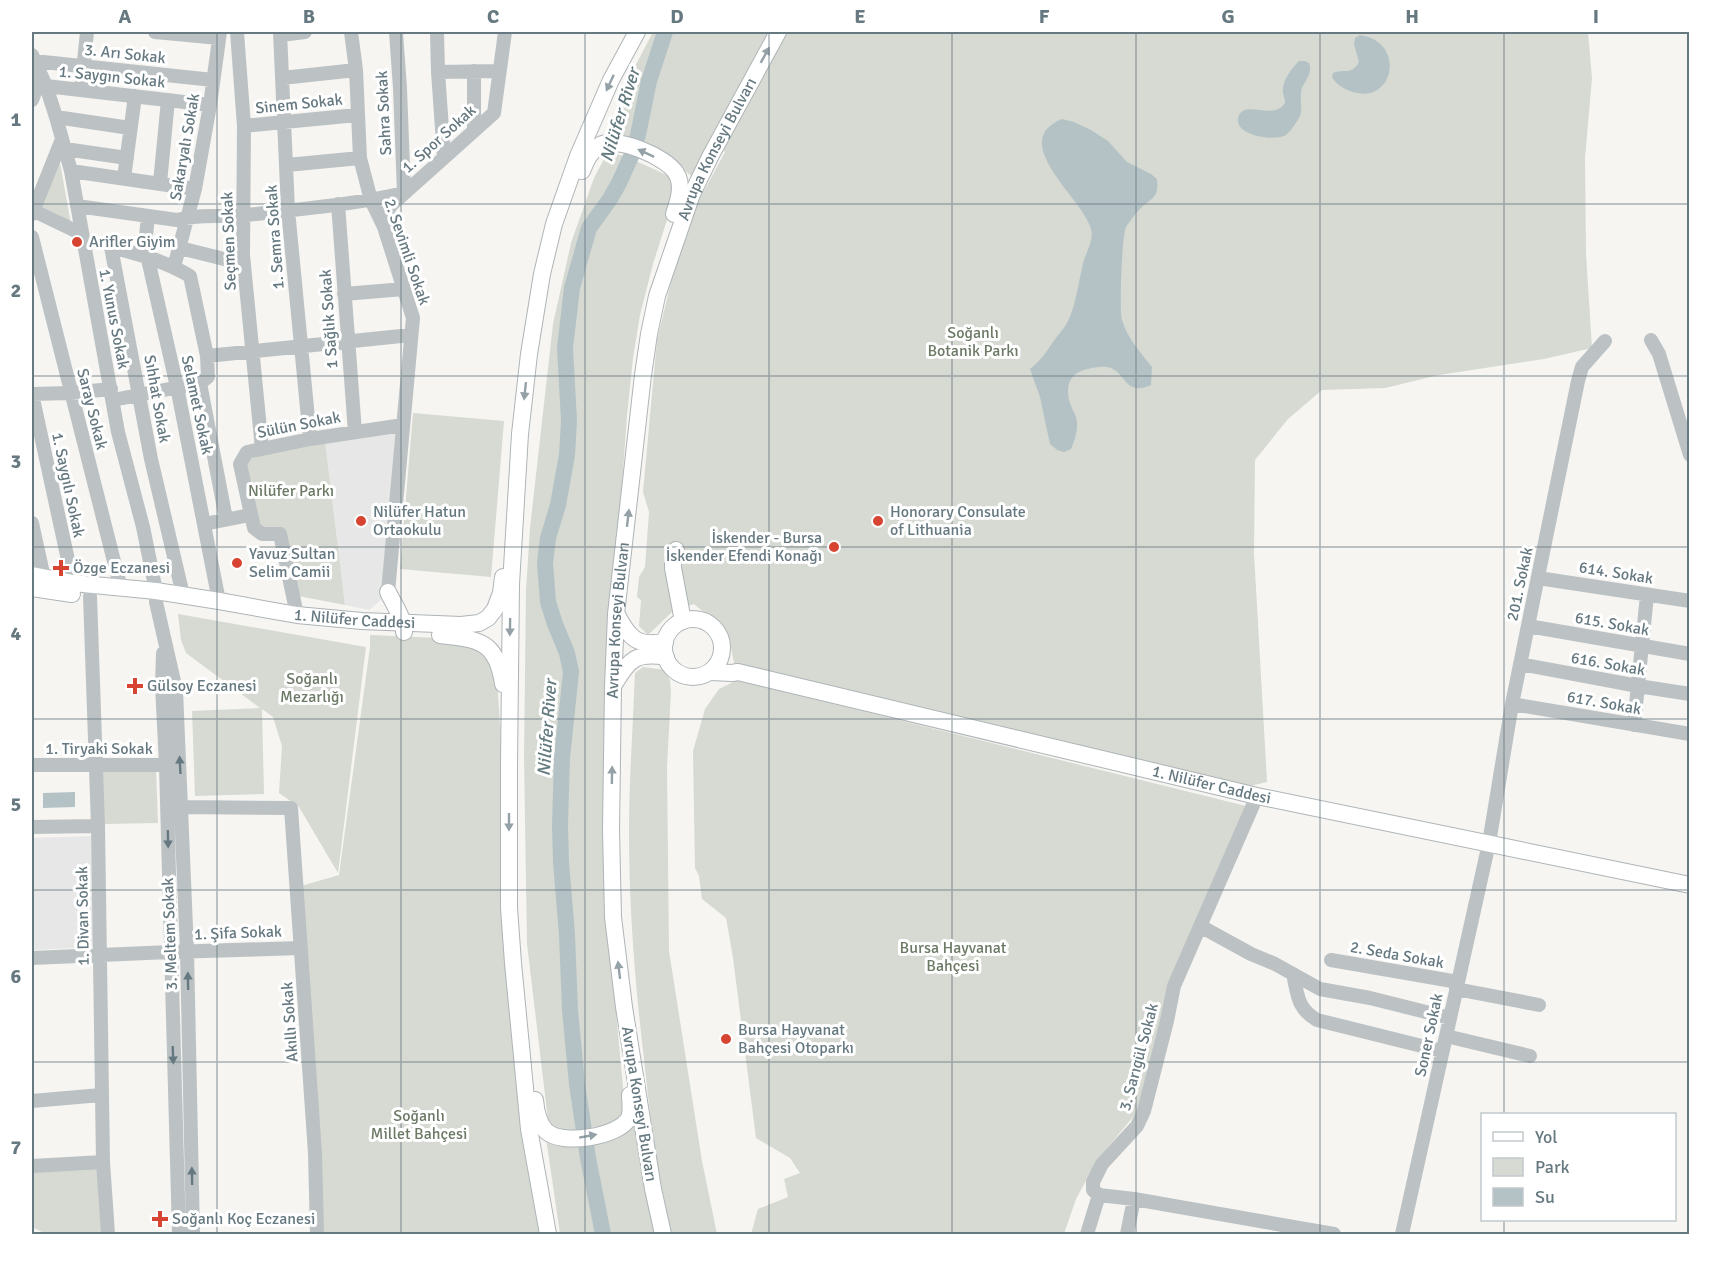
<svg xmlns="http://www.w3.org/2000/svg" width="1721" height="1266" font-family="Signika,sans-serif">
<style>
.built{fill:#e6e7e6}
.green{fill:#d6dad2}
.water{fill:#b4c2c5}
.lines{fill:none;stroke-linecap:round;stroke-linejoin:round}
.river{stroke:#b4c2c5;stroke-width:16}
.major-casing{stroke:#aeb4b7;stroke-width:18}
.minor{stroke:#bcc2c4;stroke-width:14}
.major{stroke:#fff;stroke-width:16}
.oneway{fill:#94a1a7}
.oneway2{fill:#667981}
.grid{fill:none;stroke:#667981;stroke-width:1.5;stroke-opacity:0.55}
.poi-dot{fill:#d74431;stroke:#fff;stroke-width:2}
.labels{text-anchor:middle;dominant-baseline:central;stroke-width:6;stroke-linejoin:round;paint-order:stroke}
.street-label{font-size:16px;fill:#667981;stroke:#fff}
.poi-label{font-size:16px;fill:#667981;stroke:#fff;text-anchor:start}
.park-label{font-size:16px;fill:#6b7965;stroke:#fff}
.water-label{font-size:18px;font-style:italic;fill:#627a7e;stroke:#fff}
.neatline{fill:none;stroke:#667981;stroke-width:2}
.grid-label{font-size:20px;text-anchor:middle;font-weight:bold;fill:#667981}
</style>
<rect width="100%" height="100%" fill="#f6f5f2"/>
<!-- built -->
<path class="built" d="M397,430l-16,170 -12,10 -24,-5 -20,-164z
M93,836l5,111 -66,3v-112z"/>
<!-- green -->
<path class="green" d="M653,32h118l-78,145 -29,-21 -60,-19 20,-41 -3,-3z
M783,32h805l4,46 -7,80 1,96 6,94 -48,11 -105,16 -54,13 -63,2 -34,29 -33,41 -1,93 13,229 -17,4 -452,-107 -63,-13c-4,-13 -4,-31 -13,-42 -8,-9 -19,-11 -28,-20l-21,7 -25,24 -9,-9 2,-26 -4,-3 2,-20 6,-10 4,-55 -6,-20 14,-152 18,-74 23,-64 27,-50 -4,-4z
M616,154l9,2 46,21 7,18 -11,25 -14,44 -13,51 -7,43 -6,57 -14,198 -6,302 17,183 -2,18 -16,9 -38,6 -12,-1 -8,-10 -21,-176 -3,-186 2,-168 4,-62 23,-204 18,-81 23,-65 10,-19z
M59,157l12,67 -32,-15z
M413,413l91,8 -13,156 -91,-8z
M325,441l20,164 -47,-9 -13,-66 -23,-2 -9,-11 -9,-49 4,-9z
M178,614l188,33 -28,226 -39,-66 -20,-14 3,-47 -9,-29 -11,-8 2,85 -69,2 -3,-85 68,-3 -74,-55 -5,-13z
M370,635l67,3 40,5 13,13 7,22 7,111 40,445h-226l-17,-348 38,-11 31,-228z
M643,667l22,3 5,10 1,12 -4,75 2,184 33,210 15,73h-45c-14,-57 -22,-116 -28,-175 -9,-75 -15,-151 -15,-227 0,-53 4,-106 6,-159z
M737,680l509,126 -76,181 -32,124 -35,42 -14,22 -13,24 -12,35h-313l7,-25 30,-12 -4,-18 16,-6 -10,-15 -34,-20 -23,-180 -7,-40 -24,-19 -3,-23 -4,-8 -2,-117 12,-42 14,-20z
M156,770l2,53 -54,1 -4,-51 3,-2z
M633,1123l6,18 17,93h-96l-14,-96z
M97,1167l5,67h-56l-14,-7v-57z"/>
<!-- water -->
<path class="water" d="M1360,35c48,7 33,73 -10,56 -8,-3 -14,-7 -18,-14l1,-4c11,-5 18,3 26,-11l-5,-18 1,-6z
M1299,61h6l4,2c4,10 -3,16 -7,25 -3,10 1,19 -2,28 -3,6 -9,15 -14,19 -12,7 -56,0 -47,-20 8,-15 34,6 46,-12 0,-3 -1,-6 -2,-10 -2,-11 9,-25 16,-32z
M1062,119l12,3 17,8 17,11 19,21 24,12 6,5c2,20 -5,18 -17,30 -5,5 -10,12 -14,18 -4,7 -7,85 -4,93 5,18 19,33 30,47l-1,18c-28,12 -24,-14 -44,-18 -7,-1 -16,1 -23,3 -18,5 -19,23 -12,38 1,3 3,6 4,9 3,10 -1,23 -5,32l-7,3 -7,-2 -7,-6 -10,-47 -10,-28c9,-7 15,-15 21,-24 5,-8 12,-15 16,-22 9,-16 12,-45 17,-63 3,-9 10,-21 7,-31 -7,-30 -85,-87 -29,-110z
M75,792v15l-32,1v-15z"/>
<g class="lines">
<!-- river -->
<path class="river" d="M603,1234l-15,-76 -11,-74 -7,-74 -3,-75 -6,-73 -1,-36 2,-68 9,-86 -4,-19 -12,-29 -7,-22 -3,-39 3,-25 10,-33 9,-50 2,-34 -4,-73 7,-60 17,-60 21,-29 9,-16 14,-31 5,-17 11,-54 16,-49"/>
<!-- major casing -->
<g class="major-casing">
<g id="major">
<path d="M582,171c4,-10 8,-20 18,-26 18,-9 66,12 76,28 8,12 2,29 -2,41"/>
<path d="M676,550l-3,10v8l10,53"/>
<path id="s1" d="M32,575l41,8 83,8 63,10 78,14 65,6 99,4 18,-2 9,-5 7,-9 6,-16 2,-16"/>
<path d="M32,588l40,6"/>
<path d="M388,592c5,11 17,28 16,40"/>
<path d="M617,615c12,23 20,32 48,27"/>
<circle cx="693" cy="648" r="29"/>
<path d="M440,635c39,4 57,6 63,49"/>
<path id="s2" d="M711,672l21,1 6,-1 519,124 433,89"/>
<path d="M615,683c14,-24 22,-31 51,-26"/>
<path d="M535,1100c1,11 3,23 11,31 15,15 73,6 83,-13 3,-7 1,-16 1,-23"/>
<path d="M548,1234l-19,-105 -16,-166 -4,-55v-144l2,-180 9,-150 9,-80 13,-80 12,-50 24,-68 33,-76 26,-48"/>
<path id="s3" d="M663,1234l-10,-45 -29,-182 -11,-90 -2,-87 2,-143 3,-73 27,-239 6,-41 8,-38 35,-102 19,-39 67,-123"/>
</g>
</g>
<!-- minor -->
<path class="minor" d="M155,32l64,6
M237,32l7,94 -1,129 19,194
M280,32l8,178 22,229
M351,32l5,38 4,88 11,42 13,27 29,91 -25,274
M437,32l1,40 6,85
M281,35l24,-3
M32,55l14,31 10,31 15,54 47,261 25,95 13,64v11l20,88 11,261 6,283
M34,61l179,19
M438,72l60,-1
M282,78l74,-8
M46,86l164,19
M81,90l6,-58
M32,100l9,-23
M56,117l74,11
M244,126l113,-11
M474,131v-60
M65,149l62,9
M287,165l73,-7
M71,171l124,18
M124,178l11,-82
M160,183l8,-83
M338,204l17,228
M77,206l100,14c23,-7 47,-2 70,-5 52,-6 105,-10 157,-22l-4,-105 -4,-56
M32,210l50,24
M32,214l30,-75
M148,216l-3,30 32,141 42,214
M384,227l6,-21 104,-93 11,-81
M32,237l89,352
M180,248l64,16
M174,267l21,-78 15,-84 10,-73
M344,294l60,-5
M1651,340l8,14 31,101
M207,356l204,-21
M32,394l41,189
M32,394l39,-1 40,-4
M113,400l87,-17
M32,523l12,55
M204,524l46,-9
M1538,578l152,23
M183,595l-32,-136 -40,-212c27,7 54,14 79,29l17,80 1,21 -8,6 26,136
M90,596l8,230 5,336 5,72
M297,615l-17,-81h-18l-8,-6 -14,-64 7,-12 63,-13 93,-14
M1528,626l162,28
M163,653l-1,33 4,79 13,469
M1520,664l118,22 52,8
M1512,704l178,30
M1634,725l13,-130
M32,765h134
M1257,796l-83,190 -7,35 -23,90 -7,15 -35,38 -9,18v8l6,5 35,4 200,35
M182,807l109,1 24,345 2,81
M32,827l66,-1
M1200,926l51,28 24,10 45,25 50,9 80,20
M32,958l138,-6 131,-4
M1331,960l127,22
M1293,974c5,22 4,34 24,46l125,31
M1456,989l83,16
M1446,1036l84,20
M32,1101l69,-6
M32,1166l71,-4
M1087,1234l12,-39
M1127,1234l7,-35
M1402,1234l87,-391 23,-139 66,-323 4,-14 23,-26"/>
<!-- major -->
<use href="#major" class="major"/>
</g>
<!-- one-way arrows -->
<defs><path id="oneway-solid" d="M-6-.8H1V-3.2L6.5 0L1 3.2V.8H-6Z" transform="scale(1.5)"/></defs>
<g class="oneway">
<use href="#oneway-solid" transform="translate(765 55) rotate(-61)"/>
<use href="#oneway-solid" transform="translate(610 83) rotate(115)"/>
<use href="#oneway-solid" transform="translate(646 153) rotate(-155)"/>
<use href="#oneway-solid" transform="translate(525 391) rotate(96)"/>
<use href="#oneway-solid" transform="translate(628 518) rotate(-83)"/>
<use href="#oneway-solid" transform="translate(510 627) rotate(91)"/>
<use href="#oneway-solid" transform="translate(612 775) rotate(-89)"/>
<use href="#oneway-solid" transform="translate(509 822) rotate(90)"/>
<use href="#oneway-solid" transform="translate(619 970) rotate(-97)"/>
<use href="#oneway-solid" transform="translate(588 1136) rotate(-10)"/>
</g>
<g class="oneway2">
<use href="#oneway-solid" transform="translate(180 765) rotate(-93)"/>
<use href="#oneway-solid" transform="translate(168 839) rotate(89)"/>
<use href="#oneway-solid" transform="translate(188 981) rotate(-91)"/>
<use href="#oneway-solid" transform="translate(173 1055) rotate(88)"/>
<use href="#oneway-solid" transform="translate(192 1176) rotate(-91)"/>
</g>
<!-- grid -->
<path class="grid" d="M217,32v1202M401,32v1202M585,32v1202M769,32v1202M952,32v1202M1136,32v1202M1320,32v1202M1504,32v1082M32,204h1658M32,376h1658M32,547h1658M32,719h1658M32,890h1658M32,1062h1658M1504,1220v14"/>
<!-- markers -->
<g class="poi-dot">
<circle cx="77" cy="242" r="6"/>
<circle cx="361" cy="521" r="6"/>
<circle cx="878" cy="521" r="6"/>
<circle cx="834" cy="547" r="6"/>
<circle cx="237" cy="563" r="6"/>
<path d="M58 559h6v6h6v6h-6v6h-6v-6h-6v-6h6z"/>
<path d="M132 677h6v6h6v6h-6v6h-6v-6h-6v-6h6z"/>
<circle cx="726" cy="1039" r="6"/>
<path d="M157 1210h6v6h6v6h-6v6h-6v-6h-6v-6h6z"/>
</g>
<g class="labels">
<!-- street labels -->
<g class="street-label">
<text transform="translate(125 54) rotate(6)">3. Arı Sokak</text>
<text transform="translate(112 77) rotate(6)">1. Saygın Sokak</text>
<text transform="translate(299 104) rotate(-6)">Sinem Sokak</text>
<text transform="translate(384 113) rotate(-93)">Sahra Sokak</text>
<text transform="translate(439 139) rotate(-42)">1. Spor Sokak</text>
<text transform="translate(185 147) rotate(-80)">Sakaryalı Sokak</text>
<text stroke="none"><textPath href="#s3" startOffset="1104">Avrupa Konseyi Bulvarı</textPath></text>
<text transform="translate(275 237) rotate(-94)">1. Semra Sokak</text>
<text transform="translate(229 241) rotate(-92)">Seçmen Sokak</text>
<text transform="translate(407 252) rotate(71)">2. Sevimli Sokak</text>
<text transform="translate(114 319) rotate(79)">1. Yunus Sokak</text>
<text transform="translate(329 319) rotate(-94)">1 Sağlık Sokak</text>
<text transform="translate(157 399) rotate(80)">Sıhhat Sokak</text>
<text transform="translate(197 405) rotate(78)">Selamet Sokak</text>
<text transform="translate(92 409) rotate(76)">Saray Sokak</text>
<text transform="translate(299 425) rotate(-11)">Sülün Sokak</text>
<text transform="translate(68 485) rotate(78)">1. Saygılı Sokak</text>
<text transform="translate(1616 573) rotate(9)">614. Sokak</text>
<text transform="translate(1520 584) rotate(-78)">201. Sokak</text>
<text stroke="none"><textPath href="#s1" startOffset="326">1. Nilüfer Caddesi</textPath></text>
<text stroke="none"><textPath href="#s3" startOffset="618">Avrupa Konseyi Bulvarı</textPath></text>
<text transform="translate(1612 624) rotate(10)">615. Sokak</text>
<text transform="translate(1608 664) rotate(10)">616. Sokak</text>
<text transform="translate(1604 703) rotate(10)">617. Sokak</text>
<text x="99" y="749">1. Tiryaki Sokak</text>
<text stroke="none"><textPath href="#s2" startOffset="514">1. Nilüfer Caddesi</textPath></text>
<text transform="translate(83 916) rotate(-91)">1. Divan Sokak</text>
<text transform="translate(238 933) rotate(-2)">1. Şifa Sokak</text>
<text transform="translate(170 934) rotate(-92)">3. Meltem Sokak</text>
<text transform="translate(1397 955) rotate(10)">2. Seda Sokak</text>
<text transform="translate(290 1022) rotate(-94)">Akıllı Sokak</text>
<text transform="translate(1429 1035) rotate(-78)">Soner Sokak</text>
<text transform="translate(1139 1057) rotate(-75)">3. Sarıgül Sokak</text>
<text transform="translate(639 1104) rotate(81)">Avrupa Konseyi Bulvarı</text>
</g>
<!-- poi labels -->
<g class="poi-label">
<text x="89" y="242">Arifler Giyim</text>
<text x="373" y="512">Nilüfer Hatun<tspan x="373" dy="18">Ortaokulu</tspan></text>
<text x="890" y="512">Honorary Consulate<tspan x="890" dy="18">of Lithuania</tspan></text>
<text x="822" y="538" text-anchor="end">İskender - Bursa<tspan x="822" dy="18">İskender Efendi Konağı</tspan></text>
<text x="249" y="554">Yavuz Sultan<tspan x="249" dy="18">Selim Camii</tspan></text>
<text x="73" y="568">Özge Eczanesi</text>
<text x="147" y="686">Gülsoy Eczanesi</text>
<text x="738" y="1030">Bursa Hayvanat<tspan x="738" dy="18">Bahçesi Otoparkı</tspan></text>
<text x="172" y="1219">Soğanlı Koç Eczanesi</text>
</g>
<!-- park labels -->
<g class="park-label">
<text x="973" y="333">Soğanlı<tspan x="973" dy="18">Botanik Parkı</tspan></text>
<text x="291" y="491">Nilüfer Parkı</text>
<text x="312" y="679">Soğanlı<tspan x="312" dy="18">Mezarlığı</tspan></text>
<text x="953" y="948">Bursa Hayvanat<tspan x="953" dy="18">Bahçesi</tspan></text>
<text x="419" y="1116">Soğanlı<tspan x="419" dy="18">Millet Bahçesi</tspan></text>
</g>
<!-- water labels -->
<g class="water-label">
<text transform="translate(620 115) rotate(-73)">Nilüfer River</text>
<text transform="translate(547 728) rotate(-86)">Nilüfer River</text>
</g>
</g>
<!-- border -->
<rect width="1721" height="1266" fill="none" stroke="#ffffff" stroke-width="66"/>
<!-- legend -->
<rect x="1481" y="1113" width="195" height="108" fill="#ffffff" stroke="#c2c9cd" stroke-width="1.5"/>
<rect x="1493" y="1132" width="30" height="9" fill="#ffffff" stroke="#c2c9cd" stroke-width="1.5"/>
<text x="1535" y="1143" font-size="18" fill="#667981">Yol</text>
<rect x="1493" y="1158" width="30" height="18" fill="#d6dad2" stroke="#c2c9cd" stroke-width="1.5"/>
<text x="1535" y="1173" font-size="18" fill="#667981">Park</text>
<rect x="1493" y="1188" width="30" height="18" fill="#b4c2c5" stroke="#c2c9cd" stroke-width="1.5"/>
<text x="1535" y="1203" font-size="18" fill="#667981">Su</text>
<rect x="33" y="33" width="1655" height="1200" class="neatline"/>
<g class="grid-label">
<text x="125" y="23">A</text>
<text x="309" y="23">B</text>
<text x="493" y="23">C</text>
<text x="677" y="23">D</text>
<text x="860" y="23">E</text>
<text x="1044" y="23">F</text>
<text x="1228" y="23">G</text>
<text x="1412" y="23">H</text>
<text x="1596" y="23">I</text>
<text x="16" y="126">1</text>
<text x="16" y="297">2</text>
<text x="16" y="468">3</text>
<text x="16" y="640">4</text>
<text x="16" y="811">5</text>
<text x="16" y="983">6</text>
<text x="16" y="1154">7</text>
</g>
</svg>
